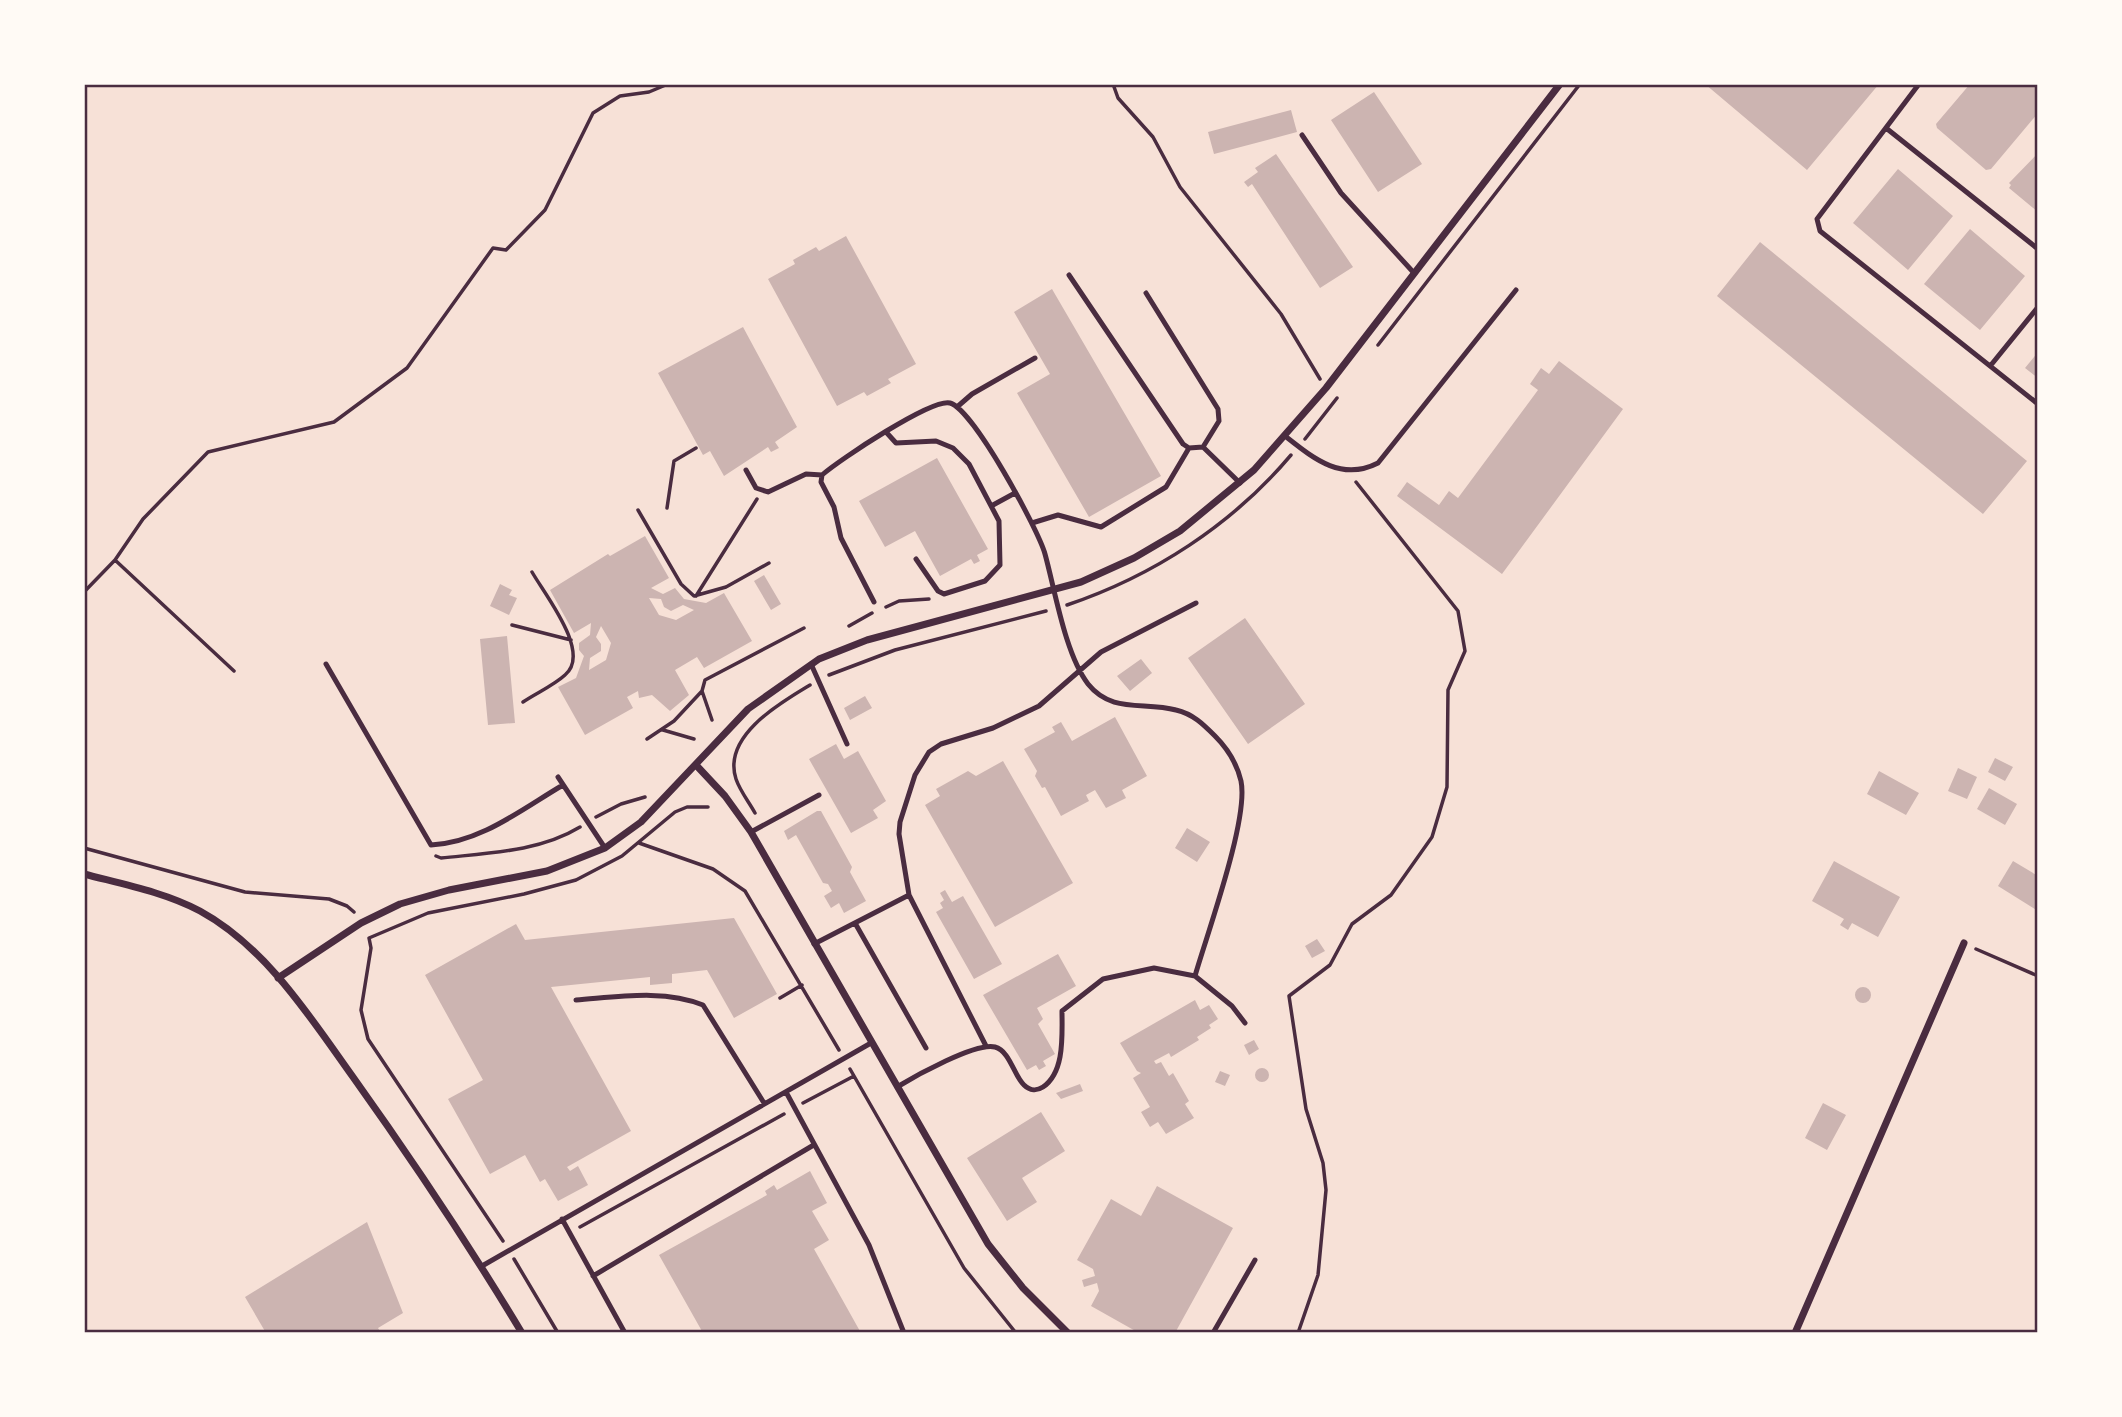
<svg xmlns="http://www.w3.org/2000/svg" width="2122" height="1417" font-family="Jost,sans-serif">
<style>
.building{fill:#ccb4b1;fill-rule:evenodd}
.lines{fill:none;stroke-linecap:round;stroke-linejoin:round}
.path{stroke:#4a2c40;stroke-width:3.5}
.service{stroke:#4a2c40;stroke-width:5}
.minor{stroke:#4a2c40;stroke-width:7}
.neatline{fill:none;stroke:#4a2c40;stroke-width:2.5}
</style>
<rect width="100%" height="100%" fill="#f7e1d7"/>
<!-- building -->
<path class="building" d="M1705,84h174l-72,86z
M1970,84h68v29l-47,56 -5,1 -49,-42 -1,-4z
M1374,92l48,72 -44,28 -47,-72z
M1291,110l6,22 -83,22 -6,-22z
M2038,153v59l-29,-24 2,-3 -2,-2z
M1276,154l77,113 -33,21 -68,-104 -4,3 -4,-5 14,-10 -3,-4z
M1898,169l55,47 -45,54 -55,-47z
M1970,229l55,47 -45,54 -56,-46z
M846,236l70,128 -28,15 3,4 -24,13 -3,-4 -27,14 -69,-127 27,-15 -2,-4 23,-13 3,4z
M1760,242l267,219 -44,53 -266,-218z
M1052,289l109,187 -72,41 -72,-124 33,-19 -36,-62z
M743,327l54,100 -22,15 4,6 -8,4 -3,-5 -44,29 -14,-25 -7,4 -45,-82z
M2038,352v26l-13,-10z
M1559,361l64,48 -121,165 -105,-78 10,-14 32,23 10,-14 9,7 80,-108 -8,-6 11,-16 8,6z
M937,458l51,91 -11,6 3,6 -6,3 -3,-5 -31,17 -25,-45 -30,16 -26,-46z
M645,536l24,42 -18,10 12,6 12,-6 9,11 22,4 18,-10 28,48 -48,27 -7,-11 -22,13 14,25 -19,16 -18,-16 -13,3 -1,-7 -11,6 6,11 -48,27 -27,-48 18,-9 8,-22 -5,-6v-7l11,-8 1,-12 -17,10 -24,-43 58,-36 2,2zM649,598l12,1 3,8 7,4 12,-6 11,5 -18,10 -17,-5zM601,626l10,17 -5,17 -17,10 1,-12 11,-7v-7l-5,-7z
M764,575l17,29 -10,6 -17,-29z
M500,584l12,6 -3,5 8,3 -8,17 -19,-9z
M1245,618l60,86 -57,40 -60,-86z
M507,636l8,87 -27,2 -8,-86z
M1141,659l11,14 -22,18 -13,-15z
M865,696l7,12 -22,12 -6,-12z
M1115,717l32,59 -25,14 4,8 -20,10 -11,-18 -9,5 3,6 -28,15 -16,-29 -3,1 -7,-12 2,-5 -13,-22 31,-17 -3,-5 9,-5 11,19z
M836,744l8,15 14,-8 28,50 -13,9 5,8 -27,15 -42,-74z
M1995,758l18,9 -8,14 -17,-9z
M1003,761l70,122 -78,44 -70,-122 15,-9 -4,-7 32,-18 8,5z
M1958,768l19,9 -10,22 -19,-8z
M1879,771l40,22 -13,22 -39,-21z
M1989,788l28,16 -12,21 -28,-16z
M817,811h4l31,56 -2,5 16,29 -22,12 -5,-10 -8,5 -7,-12 8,-5 -4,-7 -5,-1 -27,-48 -8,5 -4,-9z
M1187,828l23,14 -13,20 -22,-14z
M1834,861l66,36 -22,40 -26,-14 -4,7 -8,-5 4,-6 -32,-18z
M2013,861l25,15v35l-40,-25z
M945,890l7,12 11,-6 39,68 -28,15 -38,-67 7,-4 -3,-5 4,-3 -4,-7z
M734,918l43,76 -43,24 -27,-48 -35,4v9l-22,2v-8l-99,10 80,144 -64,36 3,4 8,-5 10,19 -30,16 -13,-22 -5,3 -15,-27 -35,19 -42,-75 35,-19 -58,-105 91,-51 9,16z
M1317,939l8,12 -13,7 -7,-12z
M1058,954l18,32 -39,22 6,11 -5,5 17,30 -12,7 3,5 -7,4 -3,-5 -9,5 -44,-75z
M1855 995a8 8 0 1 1 16 0a8 8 0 1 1-16 0Z
M1195,1000l5,10 9,-5 9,14 -9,6 2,3 -14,9 2,3 -28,17 -2,-4 -15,8 2,3 5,-2 8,14 4,-3 16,28 -4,3 9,14 -28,16 -8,-12 -8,5 -9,-15 9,-5 -17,-29 8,-5 -4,-2 -17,-28z
M1254,1040l5,9 -10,6 -5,-10z
M1255 1075a7 7 0 1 1 14 0a7 7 0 1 1-14 0Z
M1220,1071l10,4 -5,11 -10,-4z
M1080,1084l3,7 -22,8 -5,-6z
M1823,1103l23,12 -19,35 -22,-12z
M1041,1112l24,39 -43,27 15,24 -30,19 -40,-63z
M810,1171l17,32 -15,8 17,29 -15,9 47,84h-158l-44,-78 108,-60 -2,-4 9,-6 3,5z
M1157,1186l76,42 -58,105h-36l-48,-27 8,-15 -2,-8 -13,4 -2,-7 13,-4 -2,-7 -16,-9 34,-61 30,17z
M367,1222l36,91 -25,15 3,5h-115l-21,-36z"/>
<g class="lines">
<!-- path -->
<path class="path" d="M1113,84l5,14 35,39 27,50 101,127 39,65
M1378,345l202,-261
M1305,439l32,-41
M667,508l7,-47 22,-13
M638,510l43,74 13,12 32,-9 43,-24
M115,560l28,-41 65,-67 126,-30 73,-54 86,-120 13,2 39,-40 48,-97 27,-17 29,-4 19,-8
M84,592l31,-32 119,111
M696,596l61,-97
M1067,605c86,-29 165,-80 224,-150
M886,607l13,-6 30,-2
M512,625l59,15
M849,626l23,-13
M829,675l66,-25 151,-39
M523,702c13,-9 30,-16 42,-27 27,-22 -20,-80 -33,-103
M712,720l-10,-29 3,-11 99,-52
M663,730l31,9
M647,739l27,-18 28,-30
M755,813c-6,-11 -15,-22 -19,-34 -14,-43 44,-76 74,-94
M596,817l25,-13 24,-7
M639,843l74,26 32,22 94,159
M84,848l161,44 84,7 18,7 7,6
M436,856l5,2c46,-5 98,-6 139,-31
M1976,949l62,27
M780,998l22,-13
M850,1069l114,199 52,65
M803,1103l51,-27
M580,1227l204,-113
M503,1241l-135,-202 -7,-29 10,-62 -2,-10 59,-25 96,-19 52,-14 46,-24 53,-44 12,-5h21
M514,1259l44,74
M1298,1333l20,-58 8,-85 -3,-27 -17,-54 -17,-113 41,-31 22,-41 39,-29 41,-58 15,-50 1,-97 17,-39 -7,-40 -102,-129"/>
<!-- service -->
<path class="service" d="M1919,84l-102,135 3,12 218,173
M1886,128l152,121
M1302,135l39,58 73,80
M1069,275l114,169 6,4 14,-1 37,36
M1146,293l72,116 1,12 -16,26
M1991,365l47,-58
M957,407l15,-13 63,-36
M886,432l10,11 40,-2 17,7 16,16 30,57 1,44 -15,16 -41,13 -6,-3 -22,-32
M1285,436c28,22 56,46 93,27l138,-173
M746,470l10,18 12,4 38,-18 16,1
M993,505l22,-12
M1032,523l26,-8 43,12 65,-40 23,-39
M874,602l-33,-64 -7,-31 -13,-25 1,-7c17,-15 110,-77 128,-72 23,6 88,126 95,151 10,36 20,100 43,130 24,30 56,17 88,26 17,4 27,14 39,26 12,12 22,28 26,45 8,38 -34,153 -46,195l-41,-8 -51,11 -41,32c0,24 3,61 -19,76 -6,4 -13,4 -19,-2 -10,-9 -14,-34 -29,-38 -19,-5 -80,29 -98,40
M326,664l105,181c49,-2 91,-36 132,-60
M811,664l36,80
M558,777l47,71
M751,832l68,-37
M909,895l77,151
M855,923l71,125
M814,944l95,-49 -10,-61 1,-12 15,-47 14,-23 12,-8 52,-16 46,-22 62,-54 95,-49
M1195,976l37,30 13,17
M576,1000c41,-3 88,-11 127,5l61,98
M786,1092l83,153 35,88
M562,1219l63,114
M482,1266l389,-223
M593,1276l219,-130
M1213,1333l42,-73"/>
<!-- minor -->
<path class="minor" d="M696,765l29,31 26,36 237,412 35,44 45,45
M84,874c38,10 80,18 116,37 66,36 110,106 153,166 60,84 116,168 169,256
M278,978l83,-55 39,-19 49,-14 98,-19 58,-23 36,-26 107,-113 71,-50 48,-19 214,-58 53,-24 46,-27 74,-61 72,-82 234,-304
M1795,1333l169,-390"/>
</g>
<!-- border -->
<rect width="2122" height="1417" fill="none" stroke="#fffaf5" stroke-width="172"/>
<rect x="86" y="86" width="1950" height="1245" class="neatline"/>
</svg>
